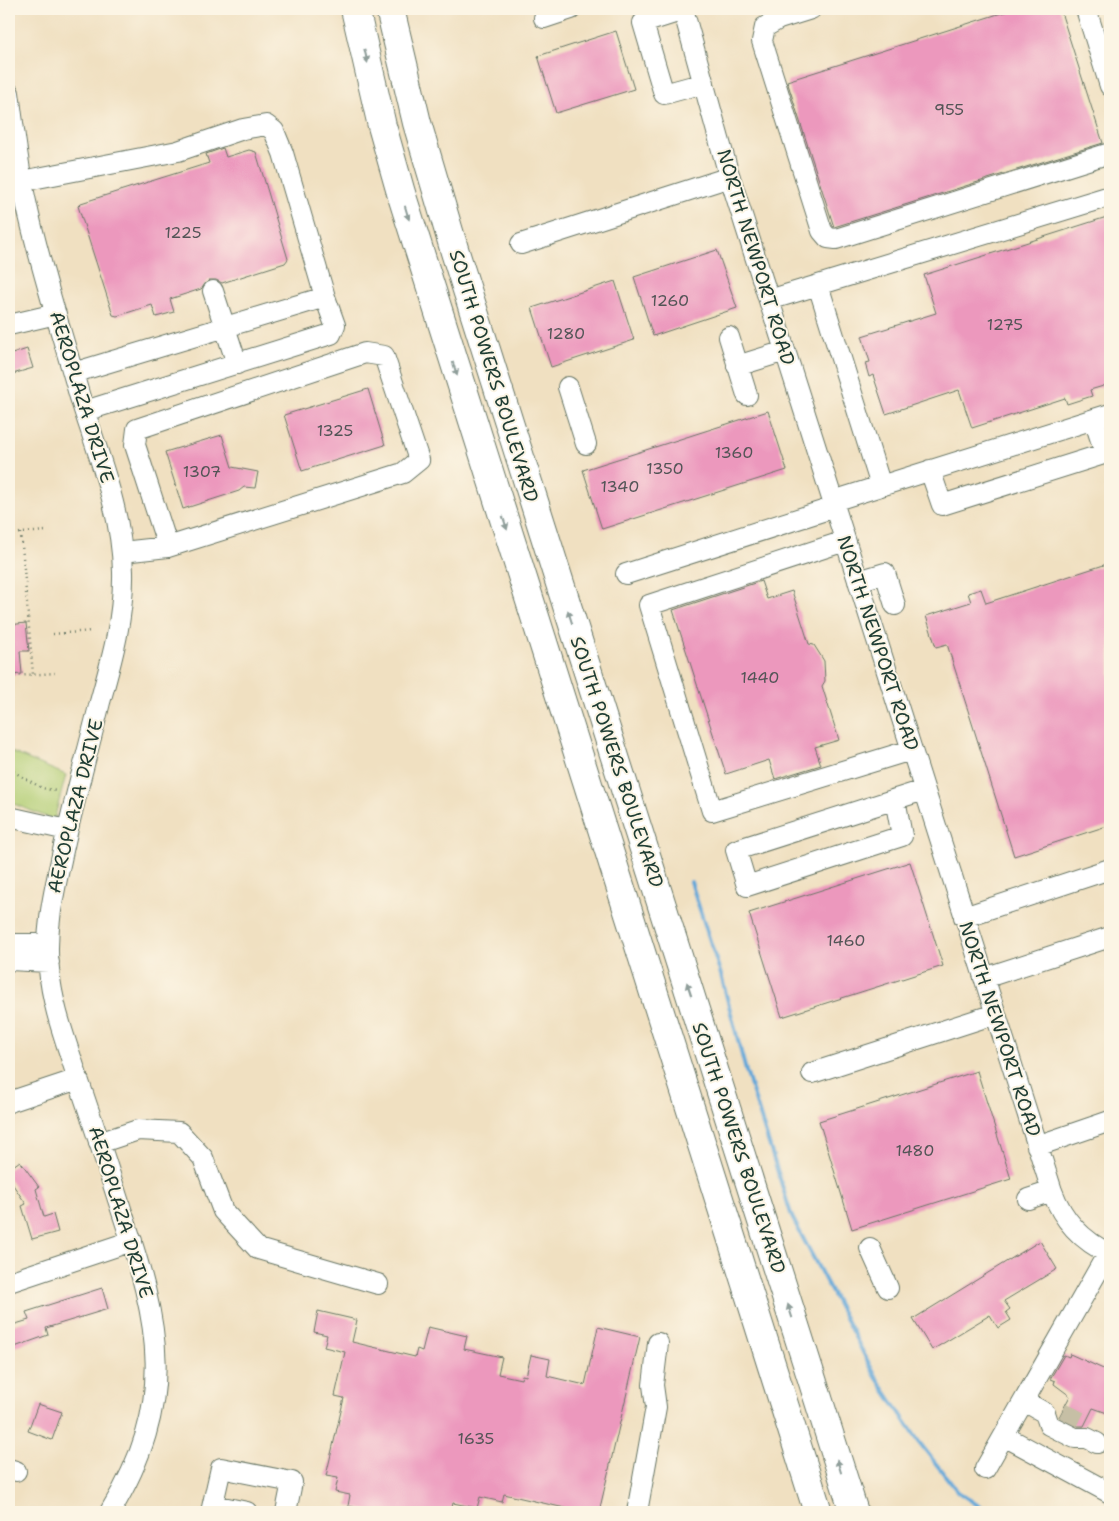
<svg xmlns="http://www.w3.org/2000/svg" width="1119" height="1521" font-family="'Shantell Sans',sans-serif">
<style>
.green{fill:#b2ce74;stroke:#688654}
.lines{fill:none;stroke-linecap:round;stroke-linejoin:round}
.stream{stroke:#63a7d8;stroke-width:4}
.building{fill:#ec98bd}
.minor-tunnel{stroke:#c6bfa5;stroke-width:20;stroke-dasharray:20 10;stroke-linecap:butt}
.minor-casing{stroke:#687665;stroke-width:22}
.highway-casing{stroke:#687665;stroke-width:30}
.path{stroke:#687665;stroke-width:2.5;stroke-dasharray:1 4;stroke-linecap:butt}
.minor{stroke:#fff;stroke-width:20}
.highway{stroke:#fff;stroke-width:28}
.oneway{fill:#8f9e9a}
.labels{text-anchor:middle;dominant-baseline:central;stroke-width:4;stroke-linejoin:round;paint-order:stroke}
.number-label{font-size:16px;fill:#525456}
.street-label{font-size:19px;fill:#1f3d34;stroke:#fcf5e5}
</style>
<rect width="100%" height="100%" fill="#fcf5e5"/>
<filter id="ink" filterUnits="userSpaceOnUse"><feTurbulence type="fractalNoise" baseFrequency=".02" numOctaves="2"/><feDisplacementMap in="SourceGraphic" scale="10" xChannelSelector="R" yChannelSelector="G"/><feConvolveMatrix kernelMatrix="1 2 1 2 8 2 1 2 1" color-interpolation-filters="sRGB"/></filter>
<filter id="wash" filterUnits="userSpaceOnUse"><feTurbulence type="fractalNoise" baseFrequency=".0096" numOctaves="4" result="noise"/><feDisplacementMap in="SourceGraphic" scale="20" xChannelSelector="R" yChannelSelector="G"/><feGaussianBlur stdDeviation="1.12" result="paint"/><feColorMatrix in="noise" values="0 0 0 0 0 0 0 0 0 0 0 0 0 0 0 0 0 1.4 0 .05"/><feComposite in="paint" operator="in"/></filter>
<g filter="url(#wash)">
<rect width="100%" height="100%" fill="#f0e0c1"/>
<!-- green -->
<path class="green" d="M9,751l57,24 -12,45 -45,-18z"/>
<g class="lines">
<!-- stream -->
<path class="stream" d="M691,882l30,93 25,96 46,146 84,160 43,65 39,50 30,20"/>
</g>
<g id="blocks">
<!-- building -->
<path class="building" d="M1014,9h46l43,134 -269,84 -47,-146z
M616,31l18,58 -78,24 -18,-57z
M223,148l3,9 23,-7 7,2 32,107 -3,4 -63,20 -6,-3h-7l-8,9 -31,10 4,13 -18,5 -4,-12 -35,11 -4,-1 -35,-109 3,-3 128,-40 -3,-9z
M1110,216v168l-20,6 2,6 -25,8 -2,-6 -93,30 -13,-38 -73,24 -13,-39 -4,2 -4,-14 5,-1 -8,-26 74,-23 -12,-38z
M717,250l20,58 -84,28 -19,-59z
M615,281l19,59 -83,27 -19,-59z
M27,349l6,19 -24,7v-20z
M368,389l17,56 -83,26 -18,-56z
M768,411l19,59 -185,59 -19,-59z
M222,435l10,32 26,5 -3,16 -11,-1 -5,4 -56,18 -18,-57z
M1110,563v262l-96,31 -67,-212 -11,3 -10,-31 45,-14 -3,-9 13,-4 5,14z
M761,581l6,18 25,-8 17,53 5,1 10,16 1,20 -3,5 17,54 -24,7 6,18 -46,14 -6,-19 -43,14 -53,-164z
M26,623l3,28h-9l2,23 -13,1v-50z
M910,862l33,104 -161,51 -33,-104z
M977,1071l34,108 -159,50 -33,-108z
M20,1161l19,26 -3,2 8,28 9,-3 5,18 -26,7 -10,-33 4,-2 -17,-25v-10z
M1040,1241l17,28 -53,32 6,8 -4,3 5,8 -13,8 -8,-13 -58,35 -19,-31z
M102,1288l6,21 -62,19 2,7 -39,14v-23l20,-6 -3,-8z
M318,1311l39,9 -5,22 63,15 2,-8 5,2 6,-24 39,9 -3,13 38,8 -4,17 23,5 1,-4 4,1 5,-21 19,4 -3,17 38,9 13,-58 42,10 -41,175h-17l-78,-18 -2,8 -22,-5 -3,11 -24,-5 -2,9h-75l-28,-6 2,-11 -15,-3 3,-14 -12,-2 18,-78 -9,-2 10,-44 -21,-5 3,-12 -13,-3z
M1070,1354l40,18v42l-17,-6 -9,18h-6l-19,-9 11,-21 -16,-12 1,-3 -5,-2 14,-24 5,2z
M38,1404l24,8 -10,28 -24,-9z"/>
</g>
</g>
<g filter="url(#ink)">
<use href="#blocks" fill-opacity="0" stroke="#687665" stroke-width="1"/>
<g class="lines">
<!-- minor-tunnel -->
<path class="minor-tunnel" d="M1062,1412l23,12"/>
<!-- minor casing -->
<g class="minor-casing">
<path id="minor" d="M683,9l44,159 325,1023c11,30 30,50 58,63
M811,9l-32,10 -14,8 -3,14 60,190 6,7 8,1 274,-86
M1086,9l24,77
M684,10l-41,13 21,71 40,-11
M544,18l27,-9
M9,93c5,36 9,73 17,109 14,65 35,128 53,192 18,59 43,116 44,178 1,45 -11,87 -23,130 -13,53 -28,105 -39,158 -8,36 -16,72 -12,109 3,37 17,72 28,107 15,44 30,89 44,133 39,117 57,191 -11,303
M22,181l156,-30 65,-22 23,-4 8,6 9,22 42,144
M521,244l209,-67
M818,285l63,201
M213,291l24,73
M769,300l341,-104
M9,325l47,-11
M729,337l18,58
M737,366l48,-15
M73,373l252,-76 10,28 -4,9 -246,77
M568,387l18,57
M1094,419l11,34
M930,470l12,35 168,-53
M833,501l277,-87
M845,541l-196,64 63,206 199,-61
M122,552l46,-5 235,-74 16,-13 -35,-104 -19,-3 -228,76 -2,16 33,102
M626,574l209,-67
M858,581l27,-8 10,32
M895,799l7,37 -155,50 -11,-36 188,-60
M9,817l58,13
M964,917l146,-48
M9,944h39
M9,960l40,2
M984,978l126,-41
M812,1073l183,-59
M9,1102l69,-23
M99,1143l39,-13 41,2 24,26 20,53 35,38 120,35
M1037,1146l73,-25
M1028,1199l24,-8
M870,1248l18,40
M9,1282l123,-41
M1024,1401l21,12 4,12 26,13h12l10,5
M1004,1436l106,57
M9,1469l7,2
M985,1469l123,-216
M213,1505l34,7
M211,1512l10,-44 71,14 -6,30
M637,1512l19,-105 -3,-22 5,-42"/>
</g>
<!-- highway casing -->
<g class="highway-casing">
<path id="highway" d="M355,9l27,117 19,67 417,1319
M390,9l27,114 38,129 399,1260"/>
</g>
<!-- path -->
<path class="path" d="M21,533l12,142
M9,534l37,-3
M53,634l39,-3
M9,684l5,-8 41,-3
M9,769l33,19 14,3"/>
<!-- minor -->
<use href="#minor" class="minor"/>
<!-- highway -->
<use href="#highway" class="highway"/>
</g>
<!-- one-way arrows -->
<defs><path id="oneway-solid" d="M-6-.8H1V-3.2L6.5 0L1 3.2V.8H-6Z" transform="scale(1.25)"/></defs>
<g class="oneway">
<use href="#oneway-solid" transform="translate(366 56) rotate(77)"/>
<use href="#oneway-solid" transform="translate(407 213) rotate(73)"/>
<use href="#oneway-solid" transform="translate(455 369) rotate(72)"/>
<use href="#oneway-solid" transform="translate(505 523) rotate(72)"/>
<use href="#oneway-solid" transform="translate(570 617) rotate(-108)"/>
<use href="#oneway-solid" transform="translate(689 989) rotate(-108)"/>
<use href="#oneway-solid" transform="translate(790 1311) rotate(-108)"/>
<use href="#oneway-solid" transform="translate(839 1466) rotate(-107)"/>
</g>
</g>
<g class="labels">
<!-- number labels -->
<g class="number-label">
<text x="949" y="109">955</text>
<text x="183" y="232">1225</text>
<text x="670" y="300">1260</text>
<text x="1005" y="324">1275</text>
<text x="566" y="333">1280</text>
<text x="335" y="430">1325</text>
<text x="734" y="452">1360</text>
<text x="665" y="468">1350</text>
<text x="202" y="471">1307</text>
<text x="620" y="486">1340</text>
<text x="760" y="677">1440</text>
<text x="846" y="940">1460</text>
<text x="915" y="1150">1480</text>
<text x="476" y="1438">1635</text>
</g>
<!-- street labels -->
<g class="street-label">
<text transform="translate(756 257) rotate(73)">NORTH NEWPORT ROAD</text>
<text transform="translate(494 376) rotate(73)">SOUTH POWERS BOULEVARD</text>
<text transform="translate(82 397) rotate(73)">AEROPLAZA DRIVE</text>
<text transform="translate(878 643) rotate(72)">NORTH NEWPORT ROAD</text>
<text transform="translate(617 762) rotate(72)">SOUTH POWERS BOULEVARD</text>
<text transform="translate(75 806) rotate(-76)">AEROPLAZA DRIVE</text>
<text transform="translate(1000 1029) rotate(72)">NORTH NEWPORT ROAD</text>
<text transform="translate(739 1148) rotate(72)">SOUTH POWERS BOULEVARD</text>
<text transform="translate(121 1212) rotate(73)">AEROPLAZA DRIVE</text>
</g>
</g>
<!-- margin -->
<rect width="1119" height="1521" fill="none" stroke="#fcf5e5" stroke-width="30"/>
</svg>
